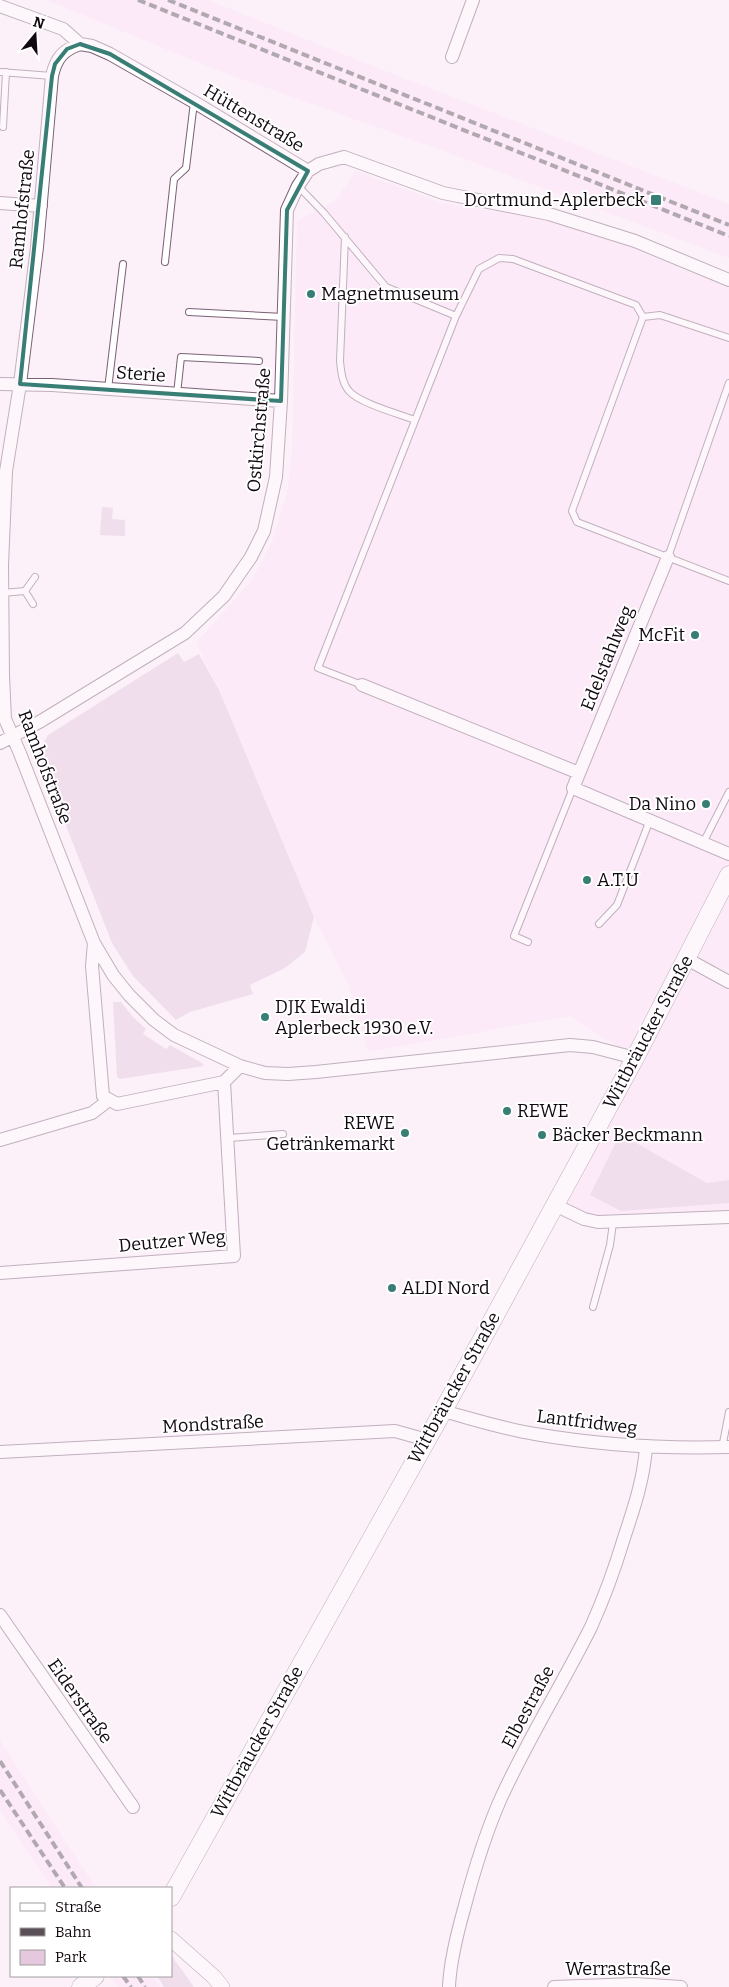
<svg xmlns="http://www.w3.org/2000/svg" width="729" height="1987" font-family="Bitter,serif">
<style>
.built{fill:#fee2f8}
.green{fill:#e5c7de}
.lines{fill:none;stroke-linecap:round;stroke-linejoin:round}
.service-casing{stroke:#7a6275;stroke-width:8}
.minor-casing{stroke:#7a6275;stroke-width:14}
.tertiary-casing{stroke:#7a6275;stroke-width:16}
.secondary-casing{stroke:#7a6275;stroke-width:19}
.service{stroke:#fff;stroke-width:6}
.minor{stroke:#fff;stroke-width:12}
.tertiary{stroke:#fff;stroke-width:15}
.secondary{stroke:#fff;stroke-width:18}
.rail{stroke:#5a5058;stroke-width:4;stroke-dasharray:8 4;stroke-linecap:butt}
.marked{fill:none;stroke:#387e75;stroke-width:4;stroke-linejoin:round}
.poi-dot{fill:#387e75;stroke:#fff;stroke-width:2}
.labels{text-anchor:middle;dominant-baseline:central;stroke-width:4;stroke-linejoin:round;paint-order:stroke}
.street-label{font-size:18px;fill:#120910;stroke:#fff}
.poi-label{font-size:18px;fill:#120910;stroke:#fff;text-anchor:start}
</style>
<rect width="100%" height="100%" fill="#fcf0f9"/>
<!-- built -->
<path class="built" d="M47,0h161l167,67 354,137v54l-288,-108 -227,-81z
M356,171l86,32 131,21 156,64v929l-116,6 -58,-18 80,-147 -65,-42 -202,36 -19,-66 -35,-69 -95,-227 -23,-47 56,-63 20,-39 15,-48 5,-41 5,-231 38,-20z
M0,1740l62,97 34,51h-44l-52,-77z
M110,1976h43l7,11h-42z"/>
<!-- green -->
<path class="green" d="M102,507l11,1 -1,11 13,1v16l-25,-1z
M178,653l6,9 15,-8 20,36 95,227 -9,35 -20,16 -35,17 3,9 -63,18 -14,8 -43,-44 -21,-33 -69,-176 -4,-15 9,-17z
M113,1002h8l12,15 13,12 -3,5 23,15 4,-4 32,18 2,3 -84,13 -3,-2z
M620,1134l87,49 22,-3v23l-108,8 -31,-16z
M171,1955l23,32h-30l-7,-11h14z"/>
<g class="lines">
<!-- service casing -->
<g class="service-casing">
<path id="service" d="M0,72l52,4
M3,127l3,-55
M298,186l26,27 62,74 70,29 -138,352 44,17
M345,237l-5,124c1,10 2,22 9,30 10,12 50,23 66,29
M165,262l9,-83 12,-11 8,-66
M189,312l95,5
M456,316l23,-47 20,-11 14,1 123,46 7,12 -71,194 5,11 152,59
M643,317l17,-2 69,23
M108,389l15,-125
M177,394l4,-37 78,4
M668,557l61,-174
M25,591l8,13
M2,593l23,-2 10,-14
M703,843l26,-51
M599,924l18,-19 33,-85
M528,942l-14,-6 59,-148
M229,1138l54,-4
M593,1307l17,-62 3,-22
M722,1448l7,-36"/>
</g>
<!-- minor casing -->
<g class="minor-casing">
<path id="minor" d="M0,6l63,23 17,15 12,2 18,8 84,48 114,69
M80,44c-17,6 -24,14 -28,32l-15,171 -17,137 -14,87 -4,94 1,111 2,43 14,32 75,192 19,32 16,20 25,25 20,15 66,31 25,7 23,1 28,-2 254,-27 23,2 42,11
M452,57l21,-57
M0,203l41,3
M0,384l52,1 229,16
M668,557l-95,231 156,66
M362,685l217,88
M0,743l41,-22 144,-88 39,-37 27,-39 13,-26 12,-54 5,-76 6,-191 11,-24 10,-15 11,-7 25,-7 99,36 106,21 86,27 94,39
M94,943l-2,23 11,130 14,8 107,-22 16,-16
M687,959l42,23
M0,1140l92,-27 17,-13
M555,1205l29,14 14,3 131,-5
M0,1273l234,-17 -10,-174
M443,1411c30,8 61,18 92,23 64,11 129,15 194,13
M0,1452l395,-21 32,9
M0,1615l133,192
M449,1987c1,-26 8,-53 15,-78 10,-38 21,-75 37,-111 27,-59 61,-113 90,-171 13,-29 24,-59 33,-89 10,-30 20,-60 22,-91
M554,1987l81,-3 46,3"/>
</g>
<!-- tertiary casing -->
<g class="tertiary-casing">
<path id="tertiary" d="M171,1939l43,38 8,10"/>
</g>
<!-- secondary casing -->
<g class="secondary-casing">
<path id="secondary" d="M171,1897l272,-486 192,-353 94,-183
M81,1987l14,-11"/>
</g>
<!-- service -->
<use href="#service" class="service"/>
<!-- minor -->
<use href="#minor" class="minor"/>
<!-- tertiary -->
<use href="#tertiary" class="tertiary"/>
<!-- secondary -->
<use href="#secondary" class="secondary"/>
<!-- rail -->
<path class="rail" d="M138,0l591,236
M168,0l561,225
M0,1761l82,127
M0,1790l65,98
M123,1976l8,11
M138,1976l7,11"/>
</g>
<!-- marked area -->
<path d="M0 0H729V1987H0ZM80,44l30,10 198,117 -21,39 -6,191 -261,-17 32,-308 3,-12 12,-15z" fill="#fcf0f9" fill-opacity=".55" fill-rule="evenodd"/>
<path class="marked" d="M80,44l30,10 198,117 -21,39 -6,191 -261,-17 32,-308 3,-12 12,-15z"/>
<!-- markers -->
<g class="poi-dot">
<rect x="650" y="194" width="12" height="12" rx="2.5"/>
<circle cx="311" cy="294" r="5"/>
<circle cx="695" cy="635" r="5"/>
<circle cx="706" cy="804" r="5"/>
<circle cx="587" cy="880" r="5"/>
<circle cx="265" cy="1017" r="5"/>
<circle cx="507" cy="1111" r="5"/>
<circle cx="405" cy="1133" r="5"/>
<circle cx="542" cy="1135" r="5"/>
<circle cx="392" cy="1288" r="5"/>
</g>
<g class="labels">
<!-- street labels -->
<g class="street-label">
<text transform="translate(254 118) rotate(31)">Hüttenstraße</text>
<text transform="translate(22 209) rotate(-84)">Ramhofstraße</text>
<text transform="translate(141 374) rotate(4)">Sterie</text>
<text transform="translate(259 430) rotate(-85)">Ostkirchstraße</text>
<text transform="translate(607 658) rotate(-68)">Edelstahlweg</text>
<text transform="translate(45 767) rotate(69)">Ramhofstraße</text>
<text transform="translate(648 1032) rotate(-62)">Wittbräucker Straße</text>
<text transform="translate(172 1241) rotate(-5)">Deutzer Weg</text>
<text transform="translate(454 1388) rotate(-61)">Wittbräucker Straße</text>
<text transform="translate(587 1422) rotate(7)">Lantfridweg</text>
<text transform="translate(213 1424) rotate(-3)">Mondstraße</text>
<text transform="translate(80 1701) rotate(55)">Eiderstraße</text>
<text transform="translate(528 1707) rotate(-62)">Elbestraße</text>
<text transform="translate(257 1742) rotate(-61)">Wittbräucker Straße</text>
<text x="618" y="1969">Werrastraße</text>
</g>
<!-- poi labels -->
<g class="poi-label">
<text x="645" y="200" text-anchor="end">Dortmund-Aplerbeck</text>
<text x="321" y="294">Magnetmuseum</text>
<text x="685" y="635" text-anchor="end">McFit</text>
<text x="696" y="804" text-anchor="end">Da Nino</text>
<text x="597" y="880">A.T.U</text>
<text x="275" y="1007">DJK Ewaldi<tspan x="275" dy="21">Aplerbeck 1930 e.V.</tspan></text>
<text x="517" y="1111">REWE</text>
<text x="395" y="1123" text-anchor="end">REWE<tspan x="395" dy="21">Getränkemarkt</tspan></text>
<text x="552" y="1135">Bäcker Beckmann</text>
<text x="402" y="1288">ALDI Nord</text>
</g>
</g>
<!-- legend -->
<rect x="10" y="1887" width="162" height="90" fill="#ffffff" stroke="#a09d9f"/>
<rect x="20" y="1903" width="25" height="8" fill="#ffffff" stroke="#a09d9f"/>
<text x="55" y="1912" font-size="15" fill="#120910">Straße</text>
<rect x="20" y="1928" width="25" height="8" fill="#5a5058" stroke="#a09d9f"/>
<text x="55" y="1937" font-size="15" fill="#120910">Bahn</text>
<rect x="20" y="1950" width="25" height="15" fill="#e5c7de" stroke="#a09d9f"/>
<text x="55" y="1962" font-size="15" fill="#120910">Park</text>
<!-- north arrow -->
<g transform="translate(35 35) rotate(18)" stroke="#ffffff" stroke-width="4" paint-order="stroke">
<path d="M0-4L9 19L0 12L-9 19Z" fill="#120910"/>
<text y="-8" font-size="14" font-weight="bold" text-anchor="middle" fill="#120910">N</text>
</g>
</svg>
